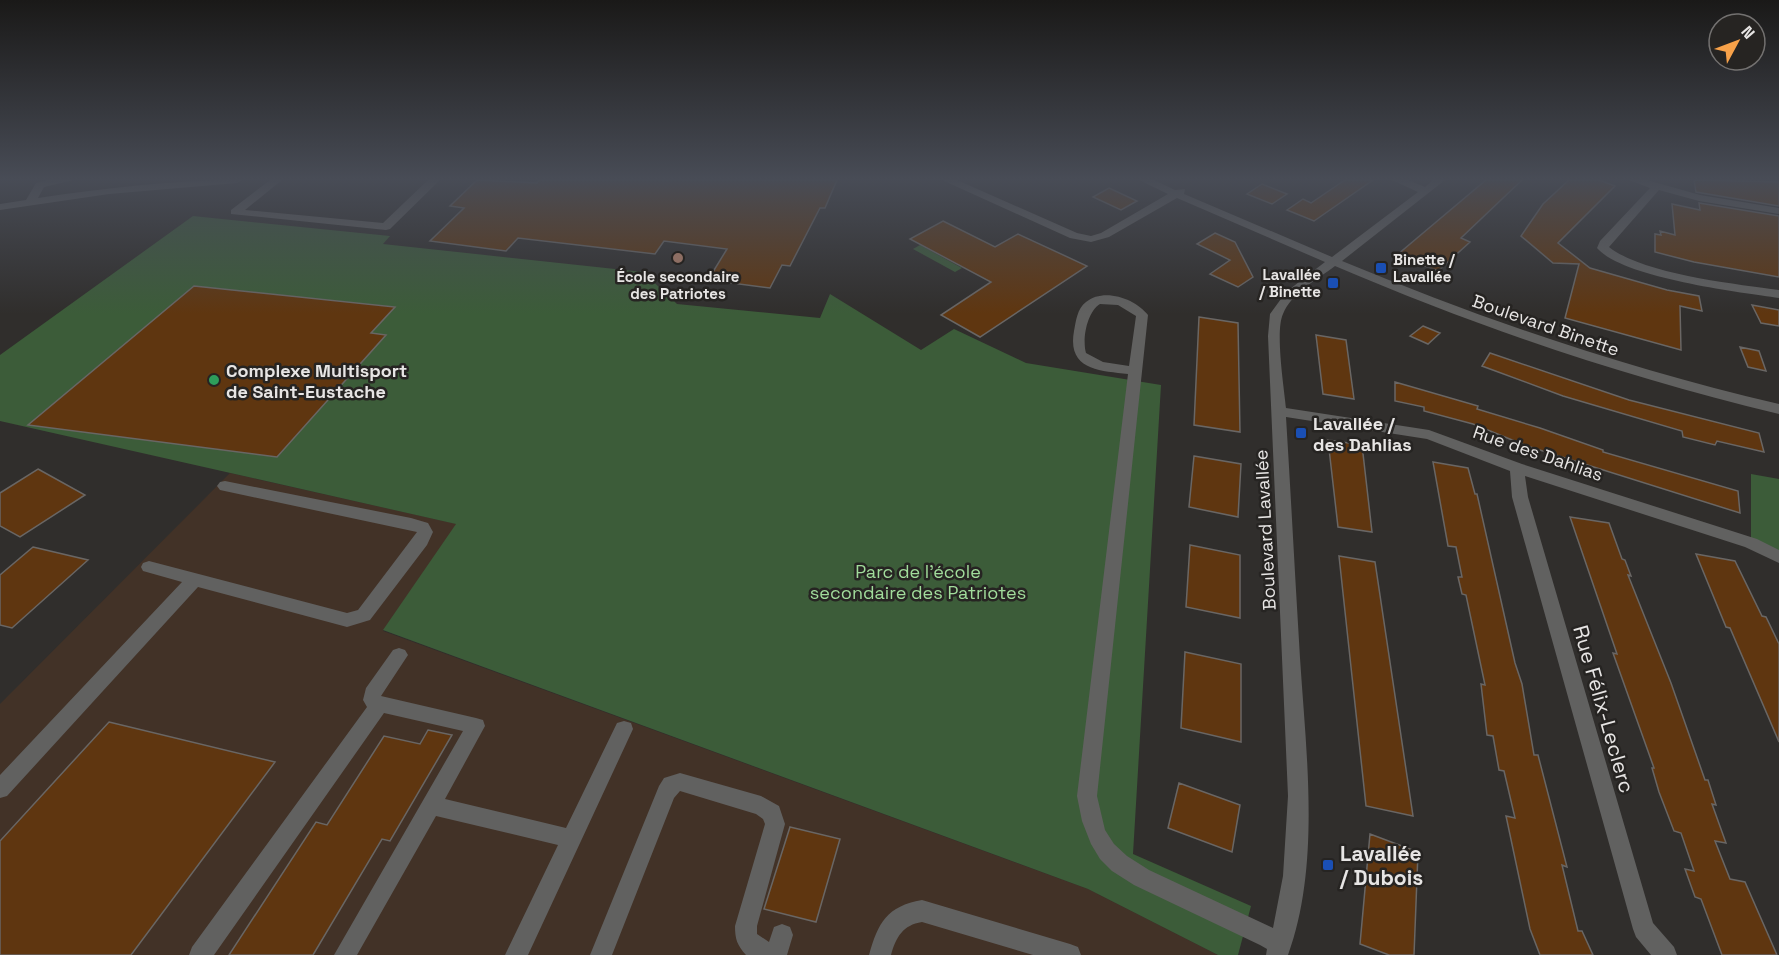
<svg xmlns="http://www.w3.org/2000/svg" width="1779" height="955" font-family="'Space Grotesk',sans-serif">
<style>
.commercial{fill:#423227}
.green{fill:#3c5c39}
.building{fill:#5f3610;stroke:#696664;stroke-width:1.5}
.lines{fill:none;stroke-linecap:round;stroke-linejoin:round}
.minor{fill:#616160;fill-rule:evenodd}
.education-dot{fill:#8d6e63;stroke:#262422;stroke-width:2}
.transit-dot{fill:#1a4fb4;stroke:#262422;stroke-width:2}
.leisure-dot{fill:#2e9e5b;stroke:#262422;stroke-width:2}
.labels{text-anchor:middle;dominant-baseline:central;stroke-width:5;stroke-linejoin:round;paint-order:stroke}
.far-poi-label{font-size:15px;font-weight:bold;fill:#e7e5e4;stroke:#262422;text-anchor:start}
.street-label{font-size:18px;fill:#e7e5e4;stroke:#262422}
.poi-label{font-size:18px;font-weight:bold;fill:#e7e5e4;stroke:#262422;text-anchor:start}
.park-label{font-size:18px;fill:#a1dc9b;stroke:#262422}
.near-street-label{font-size:21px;fill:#e7e5e4;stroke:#262422}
.near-poi-label{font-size:21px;font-weight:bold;fill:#e7e5e4;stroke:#262422;text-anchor:start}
</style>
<rect width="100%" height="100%" fill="#302e2c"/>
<!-- commercial -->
<path class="commercial" d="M230,473l227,51 -74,107 705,258 130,66h-1218v-251z"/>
<!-- green -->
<path class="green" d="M193,216l197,20 -7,8 260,28 34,32 143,14 10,-24 91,56 33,-21 72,34 135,22 -28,469 118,52 -13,49h-20l-130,-66 -705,-259 73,-106 -456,-103v-66z
M920,245l42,23 -7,4 -42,-23z
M1751,474l28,5v78l-28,-14z"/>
<!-- building -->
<path class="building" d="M477,180l60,3 2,-3h298l-12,28h-5l-30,58 -8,-1 -12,23 -62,-8 19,-31 -63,-8 -9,13 -137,-16 -12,13 -76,-10 34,-33 -14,-2z
M1345,180h28l-59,41 -27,-11 16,-11 8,4z
M1486,180h36l-61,58 9,4 -32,29 -41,-16z
M1569,180h30l16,6 -57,57 32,25 77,22 32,6 3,15 -22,-5 1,44 -116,-32 14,-54 -26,-1 -32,-27 22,-32z
M1694,180l85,2v24l-83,-14z
M1262,184l25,10 -15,10 -25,-10z
M1109,188l28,13 -16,9 -28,-13z
M1699,203l80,13v61l-85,-15 -39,-10v-18l6,1 -1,-4 15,4 -3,-31 28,6z
M943,221l52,26 23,-13 69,32 -107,71 -39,-22 50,-33 -81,-43z
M1215,233l20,9 18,35 -15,10 -28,-13 20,-14 -33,-16z
M194,286l201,21 -24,26 15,2 -109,122 -249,-32z
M1752,305l27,5v16l-18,-3z
M1199,317l39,6 2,109 -46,-7z
M1423,326l17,7 -12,11 -18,-8z
M1316,335l30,5 8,59 -31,-5z
M1740,347l19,4 7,20 -18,-4z
M1490,353l139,47 130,33 5,19 -47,-11 -2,4 -32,-8 -1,-6 -119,-35 -81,-30z
M1395,382l83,24 -1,3 63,19 63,22v2l135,39 2,22 -213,-67 -54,-22 -49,-13v-4l-29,-6z
M1328,440l34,5 10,87 -34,-5z
M1194,456l47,8 -3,53 -49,-10z
M1433,462l35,6 7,26h2l38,169 7,21 12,71h4l29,112 -5,-2 16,66h4l11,24h-53l-10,-26 -24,-113 9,2 -11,-47 -5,-1 -6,-34 -6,-1 -6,-51 4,1 -19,-90 -4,-1 -4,-17h4l-6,-30 -8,-1z
M38,469l47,26 -65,42 -20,-11v-33z
M1570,517l39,6 13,36 3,1 6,16 -3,-1 43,108 34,97h3l8,25 -4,-1 14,39 -11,-2 15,38 15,3 32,73h-55l-21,-56 -6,-2 -10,-28 9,2 -13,-38 -7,-2 -15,-39 -7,-24h2l-41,-115 4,1z
M1190,545l50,10v63l-54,-11z
M33,547l55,13 -76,68 -12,-3v-50z
M1696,554l39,7 27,55 4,1 13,27v98l-49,-114 -4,-1z
M1339,556l36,6 38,254 -47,-10z
M1185,652l56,12v78l-60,-14z
M109,722l166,40 -144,193h-131v-114z
M428,730l24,5 -62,106 -8,-2 -69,116h-84l87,-133 11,3 57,-89 36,8z
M1179,783l61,22 -8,47 -64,-24z
M790,827l50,12 -24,83 -52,-13z
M1370,834l48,18 -4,103h-25l-29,-11z"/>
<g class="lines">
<!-- minor -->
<path class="minor" d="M48,180h26l-30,7 -6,11c68,-10 135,-18 204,-18l-5,3 -128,11 -109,16v-6l26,-4 10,-17z
M270,180h12l-37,30 138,13 45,-43h12l-50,49 -4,1 -155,-16v-4z
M942,180h15l120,53 14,3 10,-3 67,-39 -29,-14h15l21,10 10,-1 -1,5 148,63 86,-65 -26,-12h16l17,7 8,-7h12l-103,81c142,59 286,108 437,143v10c-154,-37 -299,-86 -444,-148 -17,13 -44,27 -52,48 -8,17 1,73 3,94l143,22 93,34 235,75 22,11v13l-34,-16 -220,-71 3,21 125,426 21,24 3,8h-26l-15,-18 -3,-8 -121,-432 -2,-26 -83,-32 -141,-22c5,80 9,160 14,241 6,94 21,207 -12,297h-22l1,-6 -7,-4 -126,-60 -22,-14 -12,-12 -9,-15 -9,-23 -5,-25 51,-422c-29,-3 -61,-4 -54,-43 2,-10 3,-22 12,-29 18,-15 50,-3 62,13l-51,481 8,34 9,14 13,12 22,14 124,58 10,-52 5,-80 -20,-460 2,-22 16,-22 39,-30 -148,-64 -68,39 -18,5 -21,-4zM1100,304l18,1 18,11 -7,50 -26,-4 -17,-9c-4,-14 1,-41 14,-49z
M1629,180h18l53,15 79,13v6l-80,-13 -40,-11 -50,57c34,27 126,37 170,43v8c-41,-6 -156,-20 -182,-50l3,-7 50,-53z
M225,481l186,37 17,5 5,9 -6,13 -57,75 -23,7 -149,-40 -191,209 -7,2v-23l182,-193 -39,-11 -2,-4 2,-4 6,-2 198,52 11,-3 59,-78 -197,-42 -3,-4 3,-4z
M399,648l6,2 3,5 -27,41 95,22 7,2 2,6 -40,73 121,29 51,-105 7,-2 7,2 2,6 -105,226h-23l53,-110 -122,-29 -79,139h-23l129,-224 -79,-18 -170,242h-25l3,-8 175,-240 -4,-7 3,-12 27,-38z
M680,773l81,23 18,10 6,18 -28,102v8l12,8 5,-15 8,-3 8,3 3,8 -6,20h-41c-9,-10 -11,-16 -11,-29l30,-102 -2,-5 -7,-5 -76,-23 -6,7 -62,157h-22l69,-169 5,-8z
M922,900l148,44 8,3 3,8h-48l-111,-33c-19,3 -26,15 -31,33h-22c9,-32 18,-49 53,-55z"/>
</g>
<!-- sky -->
<linearGradient id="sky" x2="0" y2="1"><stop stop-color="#1a1918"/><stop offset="0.57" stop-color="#484c56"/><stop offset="1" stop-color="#484c56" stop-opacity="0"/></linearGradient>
<rect width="1779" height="314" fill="url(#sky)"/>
<!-- markers -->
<circle class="education-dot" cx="678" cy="258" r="6"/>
<g class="transit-dot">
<rect x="1375" y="262" width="12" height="12" rx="3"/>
<rect x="1327" y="277" width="12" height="12" rx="3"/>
<rect x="1295" y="427" width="12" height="12" rx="3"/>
<rect x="1322" y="859" width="12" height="12" rx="3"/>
</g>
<circle class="leisure-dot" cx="214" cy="380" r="6"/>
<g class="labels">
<!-- far-poi labels -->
<g class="far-poi-label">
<text x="1393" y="259">Binette /<tspan x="1393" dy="17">Lavallée</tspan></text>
<text x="1321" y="274" text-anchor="end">Lavallée<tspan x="1321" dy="17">/ Binette</tspan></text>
<text x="678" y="276" text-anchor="middle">École secondaire<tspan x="678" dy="17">des Patriotes</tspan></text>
</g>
<!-- street labels -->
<g class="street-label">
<text transform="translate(1546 325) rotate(19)">Boulevard Binette</text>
<text transform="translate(1538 453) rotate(19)">Rue des Dahlias</text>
<text transform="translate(1265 530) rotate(-93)">Boulevard Lavallée</text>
</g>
<!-- poi labels -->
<g class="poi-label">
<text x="226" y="370">Complexe Multisport<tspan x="226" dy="21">de Saint-Eustache</tspan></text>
<text x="1313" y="423">Lavallée /<tspan x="1313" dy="21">des Dahlias</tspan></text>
</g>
<!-- park labels -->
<g class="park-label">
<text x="918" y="571">Parc de l'école<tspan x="918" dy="21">secondaire des Patriotes</tspan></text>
</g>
<!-- near-street labels -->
<g class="near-street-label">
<text transform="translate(1604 709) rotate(74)">Rue Félix-Leclerc</text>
</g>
<!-- near-poi labels -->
<g class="near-poi-label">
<text x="1340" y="853">Lavallée<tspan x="1340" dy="24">/ Dubois</tspan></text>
</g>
</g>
<!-- north arrow -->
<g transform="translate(1737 42) rotate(49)"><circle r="28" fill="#262422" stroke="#737170" stroke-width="1.5"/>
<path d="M0-4.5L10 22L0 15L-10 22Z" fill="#f7a149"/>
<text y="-9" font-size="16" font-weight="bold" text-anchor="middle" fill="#e7e5e4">N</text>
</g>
</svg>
